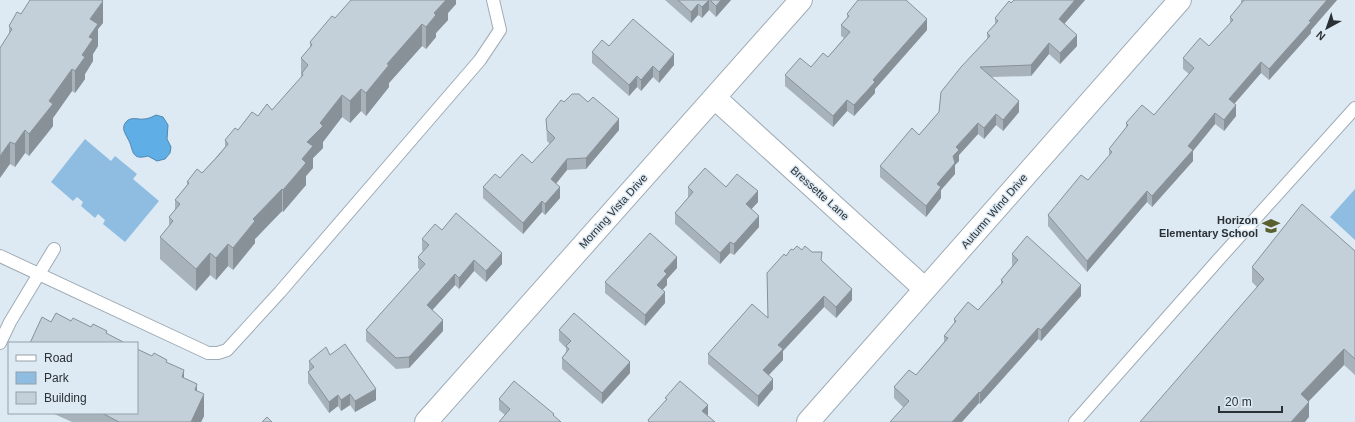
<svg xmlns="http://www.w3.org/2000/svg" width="1355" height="422" font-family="Helvetica,sans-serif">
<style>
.green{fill:#8ebde1}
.water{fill:#60aee6;stroke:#5088b1}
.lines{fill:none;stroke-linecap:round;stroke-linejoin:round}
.service-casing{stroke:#a0acb5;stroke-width:14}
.minor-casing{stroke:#a0acb5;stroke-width:24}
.service{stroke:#fff;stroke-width:12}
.minor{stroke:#fff;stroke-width:22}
.wall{fill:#a8b2bb}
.shaded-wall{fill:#889198}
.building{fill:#c3cfd9;stroke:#889198}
.labels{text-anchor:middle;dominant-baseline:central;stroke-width:3;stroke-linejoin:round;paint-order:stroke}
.street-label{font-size:11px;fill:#2b3034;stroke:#ddeaf4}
.poi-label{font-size:11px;font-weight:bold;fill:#2b3034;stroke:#ddeaf4;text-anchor:end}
</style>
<rect width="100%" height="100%" fill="#ddeaf4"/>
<!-- green -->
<path class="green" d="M85,139l26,22 4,-5 22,18 -4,5 26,22 -34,41 -22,-18 2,-4 -7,-6 -3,4 -14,-12 2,-4 -6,-5 -4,4 -22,-19z
M1355,189v51l-25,-23z"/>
<!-- water -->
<path class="water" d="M156,115l7,2 5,8 -1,14 4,8 -1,6 -5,6 -8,2 -9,-5c-18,5 -14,-7 -20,-17 -3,-6 -7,-11 -2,-17 5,-6 12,-2 18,-3 4,0 8,-2 12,-4z"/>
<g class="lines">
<!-- service casing -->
<g class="service-casing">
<path id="service" d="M0,256l208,97h10l9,-3 53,-58 200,-232 20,-30 -7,-30
M0,343l10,-21 44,-73
M1075,422l144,-163 136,-151"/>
</g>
<!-- minor casing -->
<g class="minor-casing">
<path id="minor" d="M715,98l210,191
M426,422l375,-422
M808,422l372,-422"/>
</g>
<!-- service -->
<use href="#service" class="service"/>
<!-- minor -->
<use href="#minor" class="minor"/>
</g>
<!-- wall -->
<path class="wall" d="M456,0v4l-8,9v7l-12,13v4l-10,12 -4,-3 -33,37v4l-23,29 -5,-5 -11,12 -8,-6 -19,25v6l-10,10v10l-7,8v9l-23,27 -1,-1 -27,28v4l-22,27 -5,-4 -12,14 -6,-5 -14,16 -36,-32v-22l9,-11v-9l6,-7v-10l12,-15v-3l15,-9 23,-26v-7l33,-24 14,-6 29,-32v-20l9,-10v-6l25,-24z
M665,0h66l-15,17 -7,-7 -7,8 -4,-3 -7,8z
M1014,0h71l-21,24 13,22 -17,18 -11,-10 -18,22 -39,1 27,35 -16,19 -7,-6 -12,14 -6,-5 -19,21v6l-4,4v9l-14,16v8l-15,19 -46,-40v-11l39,-31 20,-23 48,-73v-6l8,-9v-6z
M1241,0h96l-26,30v3l-42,47 -8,-7 -27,31 2,12 -12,15 -9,-7 -22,27v10l-41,46 -5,-5 -60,70 -39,-46v-11l40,-35 21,-24v-7l17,-21v-5l28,-8 35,-41 -6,-5v-11l26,-12 21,-22v-7l11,-13z
M21,14l82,9 -5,6v17l-5,8v7l-8,13v5l-10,14 -3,-2 -19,27v8l-6,8 -18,22 -4,-3 -10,14 -5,-3 -1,-138z
M847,14l80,16 -52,59v4l-21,23 -7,-5 -14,16 -48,-41v-11l26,-8 17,-10 16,-19 -3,-2v-11l6,-7z
M609,46l65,19 -15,18 -6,-6 -12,14 -4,-4 -8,9 -37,-33v-11z
M564,102l55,28 -33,39 -19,1 -11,13 4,15 -15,17 -3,-3 -19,22 -40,-36v-11l17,-9 32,-15 18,-19 -3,-3 -1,-22z
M688,187h38l32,15 -7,7 8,18 -25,28 -4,-2 -10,11 -45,-40v-11l13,-15z
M442,230l60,34 -16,18 -12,-11 -15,18 -4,-4 -23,25 11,21 -34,37 -13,1 -30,-28v-11l54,-60 -2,-2v-11l5,-6 -1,-1v-11z
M793,250h9l10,2 10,9 30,39 -16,18 -12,-11 -41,44v9l-14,15 4,14 -15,18 -50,-43v-10l60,-36 -1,-45 19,-17z
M1355,251v124l-11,-10 -35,36v16l-52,-130 -5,-5v-15z
M1012,254l69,42 -40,45 -3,-2 -58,65 -1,-1 -76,4 -9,-9v-11l22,-12 28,-33v-6l10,-12v-5l24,-9 23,-26v-4l11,-14z
M677,268l-10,11v6l-5,5 3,13 -20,23 -40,-33v-11z
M559,330l71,43 -28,31 -40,-35v-11l4,-6v-4l-7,-7z
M330,355l46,45 -21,12 -5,-7 -9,6 -3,-5 -9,7 -21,-30v-11l1,-1v-10z
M167,363l17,15 13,13 7,25 -3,6h-129l-20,-9h85z
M499,399l55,17 -49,-1 -6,-5z"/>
<!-- shaded-wall -->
<path class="shaded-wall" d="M445,0h11v4l-8,9v7l-12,13v4l-10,12v-22l8,-14z
M709,0v10l-7,8v-11z
M721,0h10l-15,17v-11z
M1075,0h10l-26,30v-11z
M1327,0h10l-26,30v3l-42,47v-11z
M103,1v22l-5,6v17l-5,8v7l-8,13v5l-10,14v-22l7,-16 8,-36z
M698,4v11l-7,8v-11z
M927,19v11l-52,59v4l-21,23v-11l19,-25z
M422,24v22l-33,37v4l-23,29v-23l21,-29z
M1077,35v11l-17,18v-11z
M1049,43v11l-18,22v-11z
M674,54v11l-15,18v-11z
M1261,62v11l-32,37v-11z
M653,66v11l-12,14v-11z
M72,69v22l-19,27v8l-24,30v-22l20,-33z
M637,76v11l-8,9v-11z
M361,89v22l-11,12v-22z
M342,95v22l-19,25v6l-10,10v10l-7,8v9l-23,27v-22l19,-31 5,-17 13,-19z
M847,100v11l-14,16v-11z
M1019,101v11l-16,19v-11z
M1236,105v11l-12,15v-11z
M1215,113v11l-22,27v10l-41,46v-11l36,-50z
M996,114v11l-12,14v-11z
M619,119v11l-33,39v-11z
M978,123v11l-19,21v6l-4,4v9l-14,16v8l-15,19v-11l30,-59z
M25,130v23l-10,14v-23z
M10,142v22l-10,14v-22z
M567,159v11l-16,20v-11z
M560,187v11l-15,17v-11z
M282,189v22l-27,28v4l-22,27v-22l20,-29z
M758,191v11l-12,13v-11z
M1147,191v11l-60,70v-11z
M542,201v11l-19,22v-11z
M759,216v11l-25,28v-11z
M730,242v11l-10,11v-11z
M228,244v22l-12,14v-22z
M210,253v22l-14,16v-22z
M502,253v11l-16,18v-11z
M677,257v11l-10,11v6l-10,11v-11l7,-14z
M474,260v11l-15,18v-11z
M455,274v11l-28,31v-11z
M1081,285v11l-40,45v-11z
M852,289v11l-16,18v-11z
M665,292v11l-20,23v-11z
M824,296v11l-41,44v9l-20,21v-11l15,-25z
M443,320v11l-34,37v-11z
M1038,328v11l-58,65v-11z
M1344,349v16l-43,44v-15z
M630,362v11l-28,31v-11z
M184,370v22l-2,-15z
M773,379v10l-15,18v-11z
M197,384v22l-2,-16z
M376,389v11l-21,12v-11z
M979,392v11l-17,19h-10z
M204,394v22l-3,6h-10z
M350,394v11l-9,6v-11z
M338,395v11l-9,7v-11z
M1309,402v15l-4,5h-14z
M708,405v11l-6,-5z"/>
<!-- building -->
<path class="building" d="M30,0h72l1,1 -13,18 8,5 -9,13 4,2 -11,16 3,2 -10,14 -3,-2 -23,32 4,3 -24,30 -4,-4 -10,14 -5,-2 -10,14v-108l12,-19 -3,-3 8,-14 4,2z
M351,0h95l-12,13 2,2 -10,12 -4,-3 -35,40 2,1 -23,28 -5,-4 -11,12 -8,-6 -22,28 3,3 -16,16 6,4 -11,13 4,4 -23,27 -1,-1 -29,30 2,2 -22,27 -5,-4 -12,14 -6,-5 -14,16 -36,-32 13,-16 -4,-4 11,-13 -5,-4 14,-17 -2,-1 10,-13 5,4 16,-17 10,-12 -3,-4 10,-12 3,2 14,-18 6,4 9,-12 5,6 31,-35 -1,-2 6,-8 -7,-7 11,-13 -2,-3 22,-26 3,2z
M678,0h31l-7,7 -4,-3 -7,8z
M710,0h11l-5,6z
M858,0h48l21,19 -54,61 2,2 -21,23 -7,-5 -14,16 -48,-41 15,-17 11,9 12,-14 5,4 22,-25 -9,-7 8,-9 -2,-2z
M1014,0h61l-16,19 18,16 -17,18 -11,-10 -18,22 -51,2 39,34 -16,19 -7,-6 -12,14 -6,-5 -22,24 3,3 -6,6 2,7 -18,21 4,3 -15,19 -46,-40 32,-38 7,7 20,-23 2,-20 20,-25 29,-31 -3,-3 11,-12 -3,-3 14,-17 2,2z
M1244,0h83l-18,21 2,1 -42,47 -8,-7 -32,37 7,6 -12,15 -9,-7 -27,33 5,4 -41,46 -5,-5 -60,70 -39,-46 33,-40 7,5 24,-28 -3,-3 19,-24 -2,-2 16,-18 12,10 40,-47 -11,-10 17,-20 9,8 24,-26 -3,-3z
M633,19l41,35 -15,18 -6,-6 -12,14 -4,-4 -8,9 -37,-33 10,-12 7,6z
M572,94h7l9,8 5,-5 26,22 -33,39 -19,1 -16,20 9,8 -15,17 -3,-3 -19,22 -40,-36 12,-13 5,4 22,-24 10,9 23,-25 -8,-8 -1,-11 15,-19 3,2z
M705,168l21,19 11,-13 21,17 -12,13 13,12 -25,28 -4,-2 -10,11 -45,-40 18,-21 -5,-5z
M1302,204l53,47v108l-11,-10 -43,45 8,8 -18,20h-151l124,-143 -12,-12z
M456,213l46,40 -16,18 -12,-11 -15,18 -4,-4 -28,31 16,15 -34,37 -13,1 -30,-28 59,-66 -7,-7 11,-12 -7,-6 13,-15 7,6z
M650,233l27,24 -13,14 3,3 -10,11 8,7 -20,23 -40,-33z
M1027,236l54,49 -40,45 -3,-2 -58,65 -1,-1 -27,30h-62l19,-21 -15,-14 15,-17 7,5 32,-37 -4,-2 12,-15 -2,-2 14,-17 10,8 25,-28 -2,-2 17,-20 -6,-6z
M797,246l5,4 3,-4 7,6h10l-1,8 31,29 -16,18 -12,-11 -46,49 5,4 -20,21 10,9 -15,17 -50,-42 44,-50 16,14 -1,-45 17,-19 2,2 5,-7 2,1z
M56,313l15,8 2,-3 18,9 2,-3 14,7 -1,2 19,10h-95l12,-26 9,5z
M574,313l56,49 -28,31 -40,-35 7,-9 -3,-3 5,-5 -12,-11z
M345,344l31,45 -21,12 -5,-7 -9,6 -3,-5 -9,7 -21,-30 6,-5 -5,-6 17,-14 4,8z
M137,349l15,7 2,-3 13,7 -1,2 18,8 -2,7 15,7 -2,6 9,4 -13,28h-72l-17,-9h35z
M514,381l40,33 -1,1 8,7h-62l11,-13 -11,-10z
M680,381l28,24 -6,6 13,11h-66l-1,-2 19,-21 -2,-1z
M267,417l5,5h-10z"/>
<!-- icons -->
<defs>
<g id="school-bare" transform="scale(1.38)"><path d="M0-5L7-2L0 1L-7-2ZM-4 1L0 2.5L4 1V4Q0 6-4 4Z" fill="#595f2d" stroke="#ddeaf4" stroke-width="2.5" paint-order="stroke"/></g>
</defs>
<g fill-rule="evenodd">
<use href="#school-bare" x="1271" y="226"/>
</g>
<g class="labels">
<!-- street labels -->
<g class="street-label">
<text transform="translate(820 193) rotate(42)">Bressette Lane</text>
<text transform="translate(613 211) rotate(-48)">Morning Vista Drive</text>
<text transform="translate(994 211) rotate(-49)">Autumn Wind Drive</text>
</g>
<!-- poi labels -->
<g class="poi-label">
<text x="1258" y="220">Horizon<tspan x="1258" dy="13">Elementary School</tspan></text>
</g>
</g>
<!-- legend -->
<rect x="8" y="342" width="130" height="72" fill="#ddeaf4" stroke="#96a0a7"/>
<rect x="16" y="355" width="20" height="6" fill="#ffffff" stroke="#96a0a7"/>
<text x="44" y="362" font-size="12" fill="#2b3034">Road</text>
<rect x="16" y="372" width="20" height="12" fill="#8ebde1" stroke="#96a0a7"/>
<text x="44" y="382" font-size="12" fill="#2b3034">Park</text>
<rect x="16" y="392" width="20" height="12" fill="#c3cfd9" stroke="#96a0a7"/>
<text x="44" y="402" font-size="12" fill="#2b3034">Building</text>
<!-- north arrow -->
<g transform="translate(1327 28) rotate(220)" stroke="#ddeaf4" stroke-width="3" paint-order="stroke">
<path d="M0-3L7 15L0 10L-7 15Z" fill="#2b3034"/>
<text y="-6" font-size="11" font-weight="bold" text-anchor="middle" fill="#2b3034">N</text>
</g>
<!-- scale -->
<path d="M1219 406v6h63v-6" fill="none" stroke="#2b3034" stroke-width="2"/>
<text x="1225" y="406" font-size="12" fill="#2b3034" stroke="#ddeaf4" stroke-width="3" paint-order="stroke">20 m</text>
</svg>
